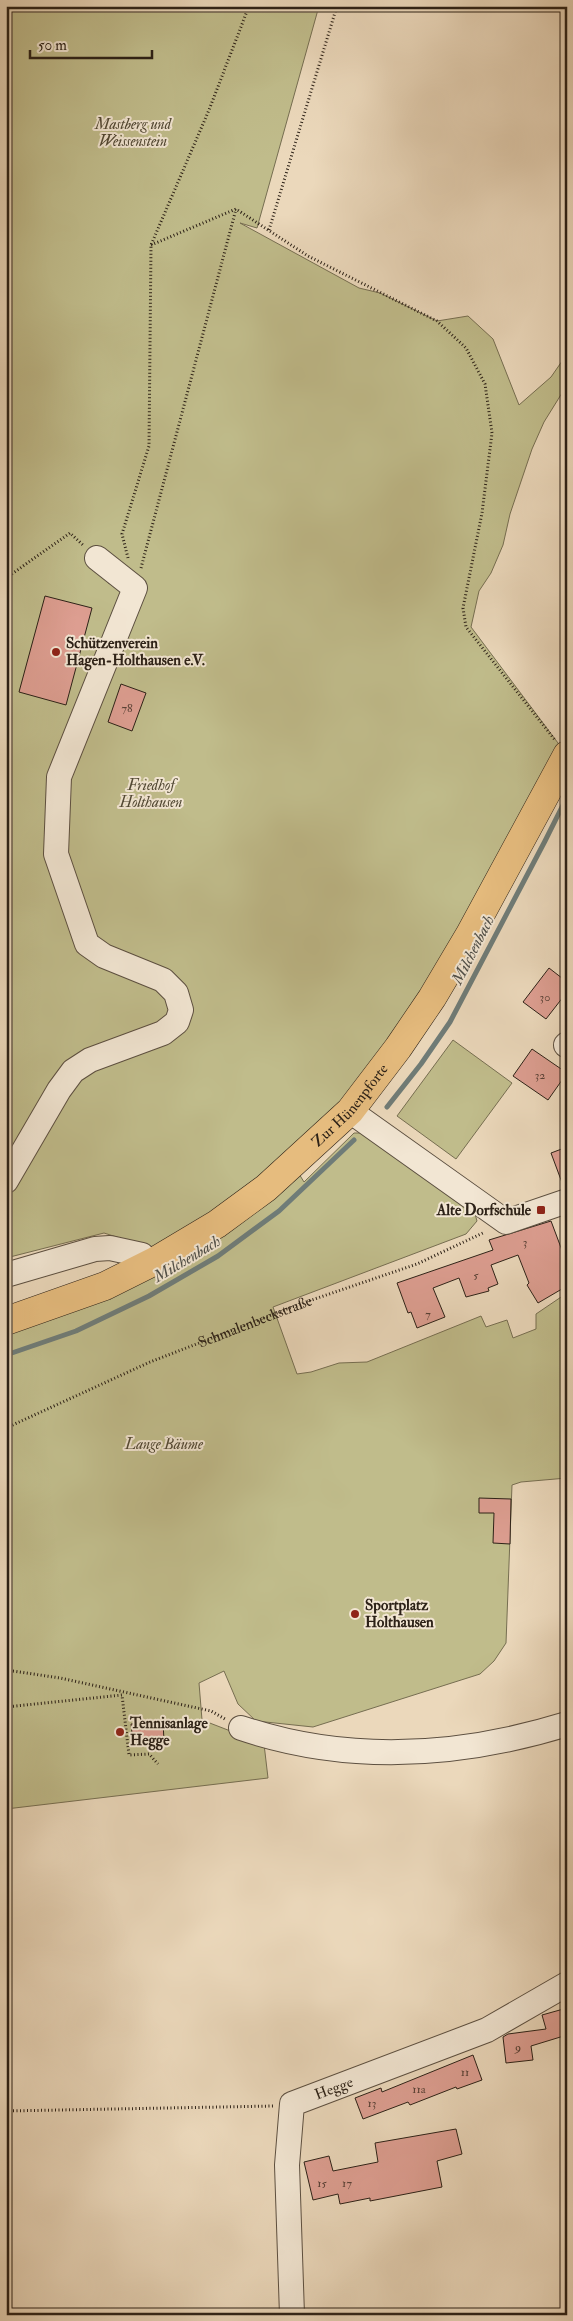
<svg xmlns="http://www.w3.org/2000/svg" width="573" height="2321" font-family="'IM FELL Double Pica',serif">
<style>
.green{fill:#c0bc8b;stroke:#766e51;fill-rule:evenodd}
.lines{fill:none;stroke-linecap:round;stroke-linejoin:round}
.stream{stroke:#6f7c78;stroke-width:5}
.building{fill:#dd9e91;stroke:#2c2117}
.minor-casing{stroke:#5c4f40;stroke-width:26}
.major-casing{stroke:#2c2117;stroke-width:29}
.path{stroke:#2c2117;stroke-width:3;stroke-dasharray:1 2.5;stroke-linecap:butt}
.minor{stroke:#f2e6d3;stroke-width:24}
.major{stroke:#e6bc7e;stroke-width:28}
.poi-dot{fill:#8f2418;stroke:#f2e6d3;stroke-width:2}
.labels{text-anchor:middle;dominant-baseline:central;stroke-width:4;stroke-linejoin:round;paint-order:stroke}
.number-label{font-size:12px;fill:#584036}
.park-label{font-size:15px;font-style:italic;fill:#514834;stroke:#f2e6d3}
.poi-label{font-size:15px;font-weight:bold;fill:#2c2117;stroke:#f2e6d3;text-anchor:start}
.street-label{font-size:15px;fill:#2c2117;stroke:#f2e6d3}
.water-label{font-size:16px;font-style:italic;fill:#4e4e48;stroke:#f2e6d3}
</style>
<rect width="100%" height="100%" fill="#ebd8bb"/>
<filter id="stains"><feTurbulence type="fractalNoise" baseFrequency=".004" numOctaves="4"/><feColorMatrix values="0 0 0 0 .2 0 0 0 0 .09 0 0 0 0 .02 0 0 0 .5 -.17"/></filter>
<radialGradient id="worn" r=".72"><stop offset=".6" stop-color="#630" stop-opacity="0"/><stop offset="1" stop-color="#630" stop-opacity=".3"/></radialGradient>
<!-- green -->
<path class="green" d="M6,6h313l-62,222 -17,-5 119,65 21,5 57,28 31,-5 25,23 26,66 32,-28 16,-23v31l-23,37 -12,27 -22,65 -7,31 -12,28 -12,18 -8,36 96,128 -97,179 -177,230 11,18 50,-49h10l111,81 2,7 -11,13 -193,73 24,67 14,-2 28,-9 28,-1 114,-46 5,11 21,-7 6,18 23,-9v-15l31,-21v185l-46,4 -9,3 -6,158 -12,18 -14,13 -167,53 -57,-6 -18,-17 -14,-33 -25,12 3,37 62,24 4,34 -262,31v-487l161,-69 -63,-20 -98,25zM114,566l24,18 -76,193 -3,76 38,93 -43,-92v-77l75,-185 -21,-9z
M453,1040l59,43 -56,76 -59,-43z"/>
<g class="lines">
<!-- stream -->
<path class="stream" d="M387,1107l34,-43 29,-42 95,-181 22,-44
M6,1355l70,-24 73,-35 69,-40 61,-45 75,-71"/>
</g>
<!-- building -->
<path class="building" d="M45,596l47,12 -26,97 -47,-13z
M121,684l25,9 -14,38 -24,-9z
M549,968l18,14v10l-21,27 -23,-17z
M532,1049l35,24 -19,27 -35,-24z
M567,1147v41h-3l-13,-35z
M551,1221l12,32 4,-3v36l-29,17 -11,-18 2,-2 -11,-28 -27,10 7,19 -10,4 1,3 -23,6 -7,-19 -26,10 12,29 -28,11 -6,-16 -3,1 -11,-30 96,-33 -4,-10z
M479,1498l32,1 -1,45 -17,-1 1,-30h-15z
M163,1722l1,19 -31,2 -2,-19z
M567,2008v27l-36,11 2,14 -27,3 -3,-26 5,-3 38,-5 -4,-14z
M473,2055l9,25 -25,9 -1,-2 -46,18 -2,-3 -45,17 -8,-21 26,-10 1,4z
M456,2129l6,25 -25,7 5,26 -72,14v-3l-30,6 -2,-10 -25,6 -9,-38 25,-6 4,15 45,-9 -3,-19z"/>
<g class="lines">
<!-- minor casing -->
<g class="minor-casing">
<g id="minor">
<path d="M566,1045l1,-1"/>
<path d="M350,1111l156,111 61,-21"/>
<path d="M6,1181l53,-91 14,-19 17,-11 73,-27 14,-11 4,-12 -5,-17 -13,-13 -59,-24 -17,-12 -31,-90 3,-77 76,-189 -38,-30"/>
<path d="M6,1275l89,-26 15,-1 32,7 6,9"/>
<path d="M241,1728c107,36 219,29 326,-4"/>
<path id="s2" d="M292,2315l-5,-150 5,-61 195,-74 80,-46"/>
</g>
</g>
<!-- major casing -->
<g class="major-casing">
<g id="major">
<path id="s3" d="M6,1321l99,-35 50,-25 62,-37 49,-36 84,-77 48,-63 34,-50 38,-64 97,-179"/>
</g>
</g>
<!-- path -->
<g class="path">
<path d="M269,230l68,-224"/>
<path d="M151,245l85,-36 72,47 129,65 29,27 19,36 7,49 -10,80 -19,95 3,19 89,113"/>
<path d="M128,558l-6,-24 27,-88 2,-201 58,-135 40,-104"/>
<path d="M141,568l95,-359"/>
<path d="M6,578l64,-45 14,13"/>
<path id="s1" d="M6,1428l144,-66 150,-58 117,-40 68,-32"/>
<path d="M6,1670l54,8 151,33 14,8"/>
<path d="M6,1707l116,-12 7,60 20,-1 9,10"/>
<path d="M6,2111l268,-5"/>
</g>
<!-- minor -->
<use href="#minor" class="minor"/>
<!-- major -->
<use href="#major" class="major"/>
</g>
<!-- markers -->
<g class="poi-dot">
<circle cx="56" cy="652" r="5"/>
<rect x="536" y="1205" width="10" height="10" rx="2.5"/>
<circle cx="355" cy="1614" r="5"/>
<circle cx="120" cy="1732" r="5"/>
</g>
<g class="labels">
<!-- number labels -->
<g class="number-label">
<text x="127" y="708">78</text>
<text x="545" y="997">30</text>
<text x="540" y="1075">32</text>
<text x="525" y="1242">3</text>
<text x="476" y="1275">5</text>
<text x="428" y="1314">7</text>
<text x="518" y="2047">9</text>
<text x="465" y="2072">11</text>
<text x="419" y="2089">11a</text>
<text x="372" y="2103">13</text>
<text x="322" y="2183">15</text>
<text x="347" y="2183">17</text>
</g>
<!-- park labels -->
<g class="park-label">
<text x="133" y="124">Mastberg und<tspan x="133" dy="17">Weissenstein</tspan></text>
<text x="151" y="785">Friedhof<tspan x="151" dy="17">Holthausen</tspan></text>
<text x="164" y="1444">Lange Bäume</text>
</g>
<!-- poi labels -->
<g class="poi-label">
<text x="66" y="643">Schützenverein<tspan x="66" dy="17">Hagen-Holthausen e.V.</tspan></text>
<text x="531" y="1210" text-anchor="end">Alte Dorfschule</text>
<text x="365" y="1605">Sportplatz<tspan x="365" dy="17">Holthausen</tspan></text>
<text x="130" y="1723">Tennisanlage<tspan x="130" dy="17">Hegge</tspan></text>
</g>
<!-- street labels -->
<g class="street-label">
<text stroke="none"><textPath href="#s3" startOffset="412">Zur Hünenpforte</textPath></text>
<text stroke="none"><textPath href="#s1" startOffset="271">Schmalenbeckstraße</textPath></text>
<text stroke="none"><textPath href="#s2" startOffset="256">Hegge</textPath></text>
</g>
<!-- water labels -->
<g class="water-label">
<text transform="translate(473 950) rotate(-63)">Milchenbach</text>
<text transform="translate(187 1259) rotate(-31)">Milchenbach</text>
</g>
</g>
<!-- margin -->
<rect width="573" height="2321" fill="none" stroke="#ebd8bb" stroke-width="25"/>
<rect x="8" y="8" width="558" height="2306" fill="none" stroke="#2c2117" stroke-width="2.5"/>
<rect x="12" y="12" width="548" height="2296" fill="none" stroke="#2c2117"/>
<!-- scale -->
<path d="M30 50v8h122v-8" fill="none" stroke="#2c2117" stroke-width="2.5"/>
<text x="38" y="50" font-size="15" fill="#2c2117" stroke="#f2e6d3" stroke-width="4" paint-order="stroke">50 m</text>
<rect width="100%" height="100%" filter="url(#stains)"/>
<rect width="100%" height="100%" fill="url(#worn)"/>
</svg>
